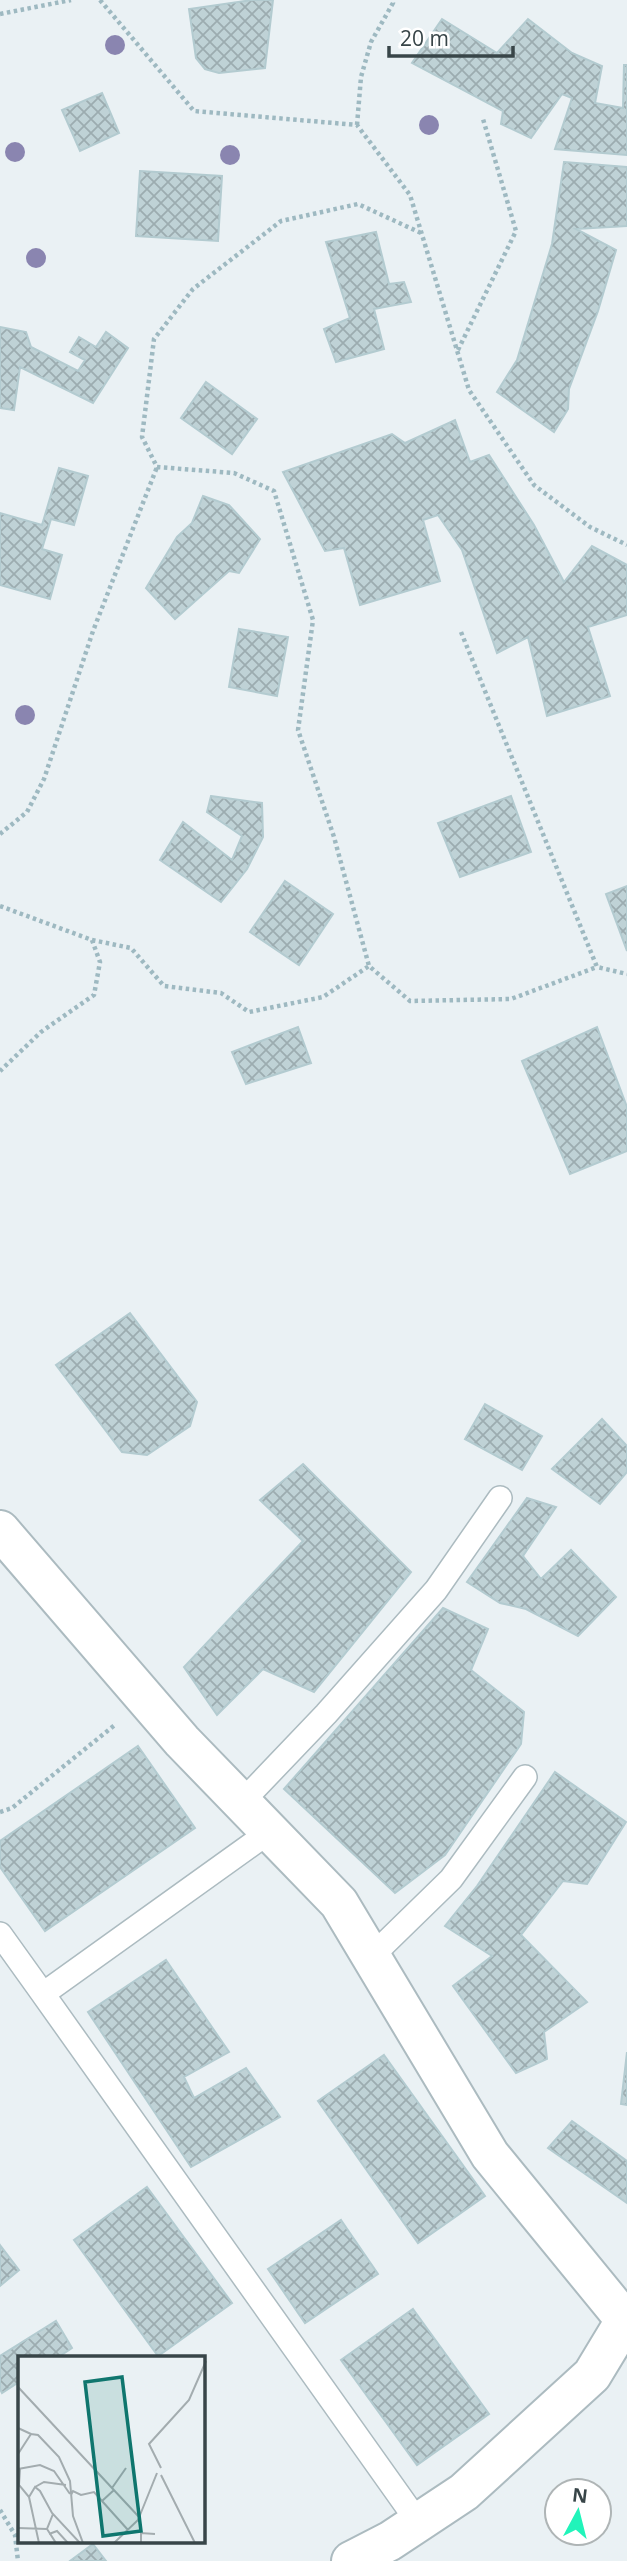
<svg xmlns="http://www.w3.org/2000/svg" width="627" height="2561" font-family="'Open Sans',sans-serif">
<style>
.building{fill:url(#building-cross-hatch);stroke:#b3cbd0;stroke-width:2}
.lines{fill:none;stroke-linecap:round;stroke-linejoin:round}
.lane-casing{stroke:#acbbc0;stroke-width:26}
.street-casing{stroke:#acbbc0;stroke-width:42}
.path{stroke:#9eb9c1;stroke-width:4.5;stroke-dasharray:3.5 3.5;stroke-linecap:butt}
.lane{stroke:#fff;stroke-width:23}
.street{stroke:#fff;stroke-width:38}
.tree{fill:#8a85b0}
.inset-road{fill:none;stroke:#a3acaf;stroke-width:2}
.view{fill:#0f766e;fill-opacity:0.15;stroke:#0f766e;stroke-width:3.5}
.inset-edge{fill:none;stroke:#384548;stroke-width:3.5}
</style>
<defs>
<pattern id="building-cross-hatch" width="8" height="8" patternUnits="userSpaceOnUse" patternTransform="scale(1.75)"><rect width="8" height="8" fill="#bfd2d6"/><path d="M0 0l8 8M0 8l8-8" fill="none" stroke="#9cacb0"/></pattern>
</defs>
<rect width="100%" height="100%" fill="#eaf1f4"/>
<!-- building -->
<path class="building" d="M252,0h21l-8,68 -46,5 -14,-4 -9,-11 -7,-49z
M442,19l55,34 31,-34 44,34 30,13 -7,37 28,5 1,-43h3v90l-72,-6 17,-51 -10,-4 -31,44 -30,-14 2,-13 -91,-48z
M102,93l17,40 -39,18 -18,-41z
M564,162l63,5v59l-51,3 40,21 -18,61 -29,78 -1,20 -14,23 -57,-40 20,-32 35,-116z
M140,171l82,5 -4,65 -82,-5z
M376,232l13,52 15,-2 7,20 -37,7 10,40 -48,13 -12,-33 26,-11 -24,-76z
M0,327l26,5 5,15 47,24 7,-11 -15,-8 9,-15 17,10 10,-15 22,16 -35,55 -73,-36 -6,43 -14,-2z
M206,382l51,37 -25,35 -51,-36z
M455,420l15,42 19,-7 45,70 30,57 28,-36 35,19v50l-39,12 22,69 -63,20 -19,-79 -31,16 -35,-103 -24,-35 -15,5 17,61 -80,24 -16,-57 -19,3 -42,-79 109,-38 13,9z
M59,468l29,8 -14,49 -23,-6 -9,30 20,6 -12,44 -50,-14v-72l42,12z
M203,496l26,9 31,34 -21,34 -10,-2 -54,48 -29,-31 31,-51 15,-14z
M239,629l49,8 -11,59 -48,-9z
M211,796l51,7 1,34 -16,32 -26,33 -61,-42 23,-38 49,38 10,-24 -35,-24z
M511,796l20,56 -71,25 -22,-54z
M285,881l48,33 -34,51 -49,-33z
M627,886v65l-21,-57z
M298,1027l13,36 -65,21 -14,-32z
M597,1027l30,80v44l-57,23 -48,-113z
M130,1313l67,89 -7,24 -43,29 -25,-3 -66,-87z
M485,1404l57,32 -20,34 -57,-31z
M602,1419l25,27v26l-27,32 -48,-35z
M303,1464l108,108 -97,120 -51,-23 -46,46 -33,-48 119,-126 -43,-41z
M527,1498l29,9 -33,49 18,23 30,-29 45,47 -38,39 -52,-27 -26,-6 -33,-21z
M443,1608l45,21 -17,41 53,42 -3,32 -76,111 -50,38 -111,-104z
M138,1746l57,82 -150,103 -45,-64v-26z
M555,1772l71,50 -39,62 -24,-3 -42,54 66,67 -43,30 3,27 -31,14 -63,-87 39,-30 -47,-30 32,-40z
M166,1960l63,92 -45,25 10,21 52,-30 34,49 -89,50 -103,-155z
M627,2052v53l-6,-1z
M384,2055l101,141 -67,47 -100,-142z
M572,2121l55,40v42l-79,-55z
M147,2187l85,116 -74,53 -84,-116z
M341,2220l37,54 -73,49 -37,-54z
M0,2245l19,25 -19,16z
M413,2309l76,105 -72,51 -76,-105z
M56,2321l16,27 -15,10h-38v24l-17,11 -2,-4v-33z
M93,2544l13,17h-36z"/>
<g class="lines">
<!-- lane casing -->
<g class="lane-casing">
<path id="lane" d="M242,1802l84,-88 110,-124 64,-92
M0,1934l43,60 226,-162
M371,1957l80,-78 74,-102
M43,1994l375,528"/>
</g>
<!-- street casing -->
<g class="street-casing">
<path id="street" d="M0,1530l182,211 157,162 151,252 135,165
M351,2561l39,-20 74,-49 128,-117 35,-58"/>
</g>
<!-- path -->
<path class="path" d="M100,0l94,111 163,14 53,70 59,195 65,95 56,42 37,18
M0,14l71,-14
M357,125l4,-48 10,-35 22,-39 -1,-3
M421,233l-63,-29 -77,17 -88,68 -39,50 -12,98 15,30 77,6 40,18 39,129 -15,110 36,107 35,129 41,35 101,-2 86,-32
M458,350l58,-119 -33,-112
M461,632l136,335 30,7
M0,834l27,-22 17,-33 49,-148 64,-164
M0,906l92,34 8,22 -6,33 -53,37 -41,39
M92,940l39,8 33,38 57,7 28,19 74,-15 46,-31
M0,1812l12,-4 104,-84
M0,2510l15,25 3,26"/>
<!-- lane -->
<use href="#lane" class="lane"/>
<!-- street -->
<use href="#street" class="street"/>
</g>
<!-- trees -->
<g class="tree">
<circle cx="115" cy="45" r="10"/>
<circle cx="429" cy="125" r="10"/>
<circle cx="15" cy="152" r="10"/>
<circle cx="230" cy="155" r="10"/>
<circle cx="36" cy="258" r="10"/>
<circle cx="25" cy="715" r="10"/>
</g>
<!-- overview -->
<g transform="translate(18 2356)">
<rect width="187" height="187" fill="#eaf1f4"/>
<path class="inset-road" d="M0,31l121,130M0,72l13,6 -13,20M13,78l7,1 21,22 11,24 3,35 10,27M143,112l-12,-24 40,-44 17,-39M0,113l22,-4 14,6 16,23M2,113l-1,16 10,12 10,46M143,119l34,68M17,131l9,-5 22,3M94,132l14,-20M53,139l2,-4 8,4 13,-3 8,9 12,-11M11,141l6,-10 5,4 12,22 28,30M84,145l26,29M35,158l-6,15 9,14M0,172l29,1M31,178l8,-3 11,12M96,187l24,-23 19,-47M123,187v-10l14,1"/>
<path class="view" d="M104,21l19,154 -38,5 -18,-154z"/>
<rect width="187" height="187" class="inset-edge"/>
</g>
<!-- north arrow -->
<g transform="translate(578 2512) rotate(7)"><circle r="33" fill="#ffffff" stroke="#afb5b6" stroke-width="2"/>
<path d="M0-5L12 26L0 18L-12 26Z" fill="#21f4ba"/>
<text y="-10" font-size="19" font-weight="bold" text-anchor="middle" fill="#384548">N</text>
</g>
<!-- scale -->
<path d="M389 46v10h124v-10" fill="none" stroke="#384548" stroke-width="3.5"/>
<text x="400" y="46" font-size="21" fill="#384548" stroke="#ffffff" stroke-width="5" paint-order="stroke">20 m</text>
</svg>
